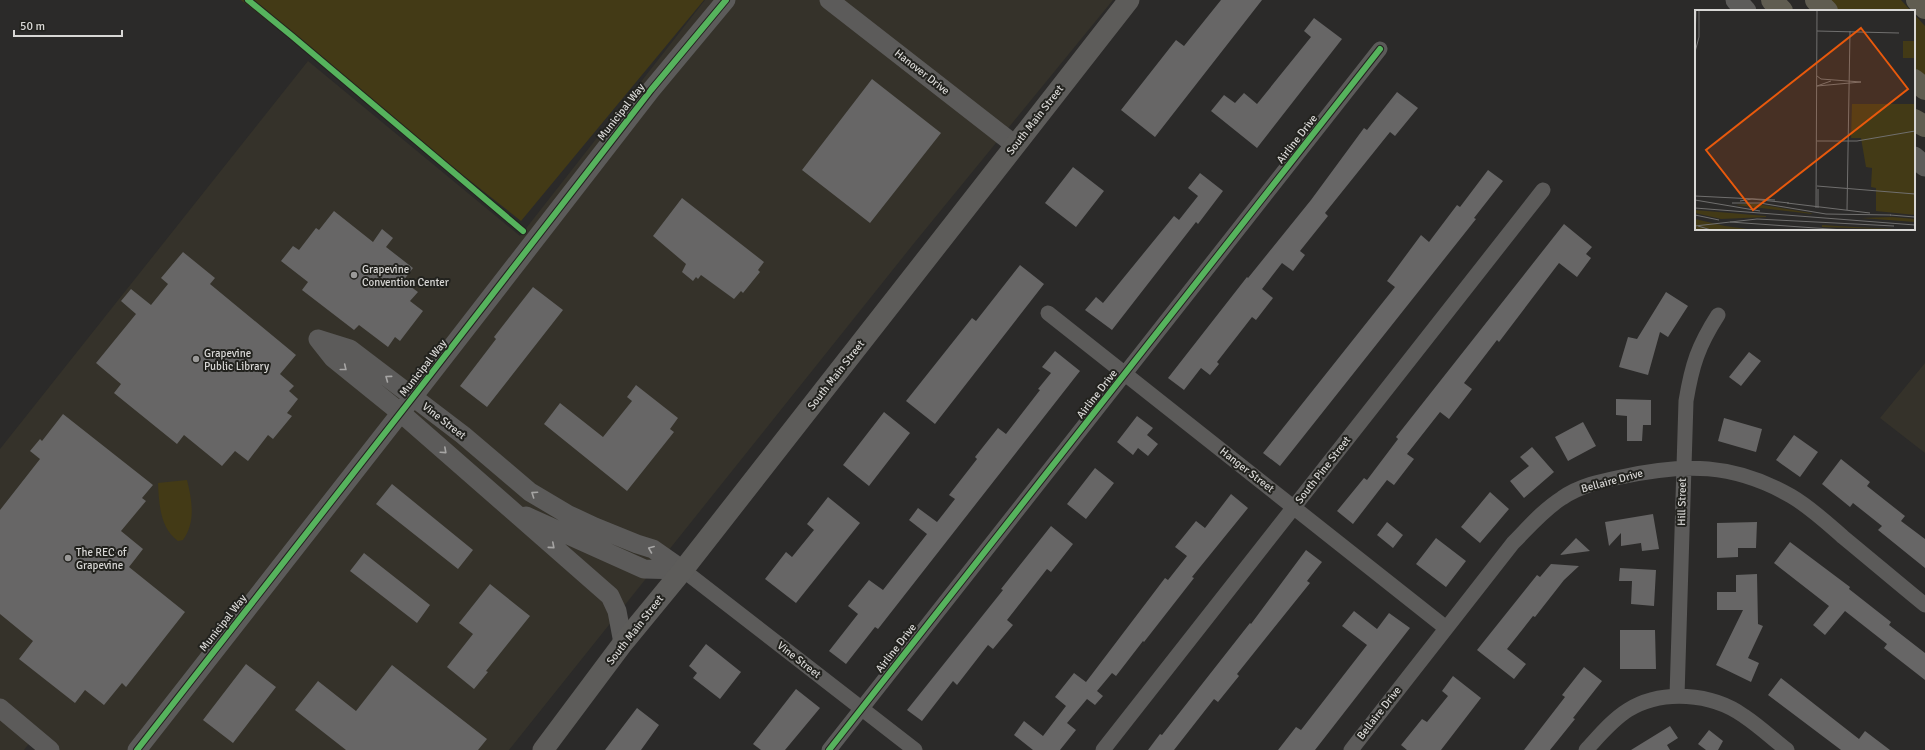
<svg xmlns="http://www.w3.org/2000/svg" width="1925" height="750" font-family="Signika,sans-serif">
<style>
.built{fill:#35322a}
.green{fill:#433a16}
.building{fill:#676666}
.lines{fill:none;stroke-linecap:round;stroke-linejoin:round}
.minor{stroke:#5c5b5a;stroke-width:15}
.tertiary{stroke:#5c5b5a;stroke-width:19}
.secondary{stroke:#5d5c5a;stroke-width:21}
.motorway{stroke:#605d51;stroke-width:22}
.cycleway-casing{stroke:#22221e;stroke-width:8}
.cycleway{stroke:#56b35d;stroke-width:6}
.oneway{stroke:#a6a5a4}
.poi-dot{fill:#9b9a99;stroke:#22221e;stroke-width:1.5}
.labels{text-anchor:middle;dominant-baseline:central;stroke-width:4;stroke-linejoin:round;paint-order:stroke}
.street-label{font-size:11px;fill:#d8d7d5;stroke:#22221e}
.poi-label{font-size:11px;fill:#d8d7d5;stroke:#22221e;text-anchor:start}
.inset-road{fill:none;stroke:#706f6e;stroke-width:1}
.view{fill:#e8590c;fill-opacity:0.15;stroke:#e8590c;stroke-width:2}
.inset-edge{fill:none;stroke:#d8d7d5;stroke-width:2}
</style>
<rect width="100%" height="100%" fill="#2b2a29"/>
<!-- built -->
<path class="built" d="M705,0h408l-198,242 -406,508h-457l-18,-13 -10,13h-24v-301l308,-388 212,175z
M1925,363v90l-45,-35z"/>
<!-- green -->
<path class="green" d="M241,0h463l-183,221z
M1829,0h72l10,11h-72z
M1914,14l11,12v55l-11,-8z
M187,480c5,20 9,42 -4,60l-5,1c-18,-13 -19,-37 -20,-58z"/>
<!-- building -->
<path class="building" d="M1221,0h41l-107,137 -34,-27 55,-70 8,6z
M1314,18l28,21 -85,109 -46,-37 13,-16 11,8 9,-10 13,11 54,-67 -7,-6z
M872,79l69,54 -71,90 -68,-53z
M1397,92l21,16 -23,28 -5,-4 -65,81 3,3 -28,35 5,4 -12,16 -11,-8 -20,26 11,9 -17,22 -4,-3 -35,45 2,2 -9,11 -9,-7 -17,22 -16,-12 79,-101 1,1 63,-78 53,-72 3,2z
M1073,167l31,24 -28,36 -31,-24z
M1488,170l15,11 -29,37 2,1 -196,247 -17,-13 132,-166 -8,-6 34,-46 8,7 28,-37 3,2z
M1200,173l23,18 -25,33 -2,-2 -84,108 -27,-20 11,-13 7,6 71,-87 5,4 19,-24 -10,-8z
M682,198l82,64 -6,8 2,2 -17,21 -2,-2 -7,8 -33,-24 -3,4 -2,-2 -3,4 -11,-9 4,-8 -33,-28z
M334,211l39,31 9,-13 11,9 -7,9 27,21 -10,13 15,11 -8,9 13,10 -23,30 -5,-4 -7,10 -29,-22 -5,5 -52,-40 6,-8 -27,-21 12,-15 6,4 17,-22 3,2z
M1564,224l28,23 -6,7 5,4 -14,19 -18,-14 -60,79 -2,-2 -33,43 8,6 -23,30 -9,-7 -33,42 7,5 -20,26 -7,-5 -34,44 -16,-13 27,-33 3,2 31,-41 -2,-2z
M183,252l32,26 -5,6 86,71 -16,19 14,12 -5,5 9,8 -11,14 5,3 -19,23 -5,-4 -20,26 -13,-10 -13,15 -38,-31 -7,9 -63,-51 7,-9 -25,-21 40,-49 -15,-13 10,-12 20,16 17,-21 -7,-6z
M1020,265l24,19 -109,140 -29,-23 66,-83 4,3z
M533,287l30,23 -76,97 -27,-21 36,-47 -2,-2z
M1666,292l22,14 -20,31 -8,-5 -12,43 -29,-8 9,-30 9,2z
M1055,351l25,20 -202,258 -3,-2 -29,37 -17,-13 29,-37 -10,-8 21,-26 14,10 44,-56 -18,-14 9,-12 19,14 18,-23 -6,-4 28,-36 -2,-2 23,-29 8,6 34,-44 -2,-1 13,-16 -9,-6z
M1749,352l12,9 -20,25 -12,-9z
M636,385l42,33 -8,11 4,3 -47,59 -83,-67 16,-21 43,34 29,-36 -5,-4z
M1616,399l35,1v25h-8l-1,16h-15v-25l-11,-1z
M884,412l26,21 -41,53 -26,-21z
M63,414l90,71 -11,13 4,3 -25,30 22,18 -14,18 56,45 -59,75 -4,-4 -18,22 -19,-15 -10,13 -56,-44 14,-18 -33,-27v-104l40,-51 -10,-8 10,-12 2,2z
M1137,416l16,12 -6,7 11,9 -10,12 -10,-8 -5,7 -16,-13z
M1724,418l38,11 -6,23 -38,-11z
M1583,422l13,24 -28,15 -13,-24z
M1794,435l24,17 -18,25 -24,-17z
M1532,447l22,25 -30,26 -14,-17 19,-15 -9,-9z
M1841,459l29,23 -3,4 38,30 -4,5 24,18v29l-47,-38 4,-4 -29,-23 -3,4 -28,-23z
M1095,468l19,15 -28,36 -19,-15z
M392,484l81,66 -15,19 -82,-65z
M1490,492l19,17 -29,34 -19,-16z
M1231,494l17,14 -56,69 2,1 -50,64 -1,-1 -27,35 -4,-3 -15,18 6,5 -8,9 -8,-6 -20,24 9,7 -16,20h-27l-19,-15 10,-14 19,15 23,-30 -11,-9 19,-24 12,9 79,-104 3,2 19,-24 -12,-9 21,-26 9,7z
M828,497l32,26 -64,80 -31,-24 21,-27 6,5 22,-27 -7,-6z
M1653,514l6,35 -17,2 -1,-8 -20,3v-13l-12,13 -4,-24z
M1387,522l16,13 -10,13 -16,-13z
M1757,522l-1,26h-18v9l-21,1v-35z
M1051,526l22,18 -22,28 -4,-3 -40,51 6,5 -20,24 -5,-4 -31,40 -4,-4 -31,40 -15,-11 96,-120 -2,-1z
M1436,538l30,23 -20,26 -30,-23z
M1576,538l14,13 -30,4z
M1790,542l60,45 -1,2 42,33 -2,3 36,28v27l-41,-32 3,-4 -42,-33 -20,24 -12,-10 16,-19 -55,-43z
M1306,550l16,12 -15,19 3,2 -73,91 2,2 -21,26 -4,-3 -40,51h-26l12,-16 2,1 88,-112 1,1z
M364,553l66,52 -13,18 -67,-52z
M1551,564l28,2 -15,14 -29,37 -2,-1 -26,33 19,15 -12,15 -37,-29 60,-75 3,2z
M1620,568l36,2 -2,36 -23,-2 1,-23h-13z
M1757,574l1,50 5,2 -15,32 11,5 -8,19 -35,-17 27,-55h-26v-18h19v-17z
M490,584l40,32 -44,55 2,1 -14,17 -27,-22 26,-33 -14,-11z
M1354,611l23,18 12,-16 21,15 -95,122h-37l18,-23 5,3 66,-85 -25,-19z
M1620,630h35l1,39h-36z
M706,644l35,28 -21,27 -27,-21 4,-5 -8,-7z
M246,664l30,23 -43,56 -30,-23z
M392,665l95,74 -9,11h-132l-51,-40 23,-29 38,30z
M1584,667l18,14 -29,37 2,1 -25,31h-26l41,-53 -3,-2z
M1453,676l28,22 -40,52h-34l-6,-5 21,-26 5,3 21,-26 -6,-5z
M1781,678l78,61 6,-8 25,19h-49l-73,-55z
M796,689l24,19 -35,42h-24l-8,-6z
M637,708l22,17 -18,25h-36z
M1670,726l8,12 -11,7 3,5h-39z
M1709,730l14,11 -5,9h-12l-8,-6z"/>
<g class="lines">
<!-- minor -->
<path class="minor" d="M1048,313l398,315
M683,570l232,180
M1677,696l9,-295c6,-36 12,-55 32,-86
M829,750l551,-701
M1103,750l440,-560
M1351,750l162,-207c15,-15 30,-33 49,-45 17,-12 39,-17 59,-21 63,-14 113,-14 170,19 19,11 36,27 52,41 28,23 55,46 82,68
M1586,750c13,-14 26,-30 42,-40 34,-21 84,-17 116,6 15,10 29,23 43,34"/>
<!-- tertiary -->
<path class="tertiary" d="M829,0l186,145
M318,339l15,19 68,55 209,183 7,15 6,32
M318,339l32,10 113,86 67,57 37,22 28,13 42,17 16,5 30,21
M526,516l118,53 39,1
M0,708l50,42
M137,750l276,-353 238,-307 75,-90"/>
<!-- secondary -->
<path class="secondary" d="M1736,0l10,11
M1914,157l11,9
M543,750l80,-107 60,-73 446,-570"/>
<!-- motorway -->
<path class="motorway" d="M1772,0l10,11
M1816,0l11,11
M1917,0l8,8
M1914,80l11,9
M1914,120l11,6"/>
<!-- cycleway casing -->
<g class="cycleway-casing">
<path id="cycleway" d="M248,0l44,36 231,195
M137,750l276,-353 238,-307 75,-90
M829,750l551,-701"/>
</g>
<!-- cycleway -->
<use href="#cycleway" class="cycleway"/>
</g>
<!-- one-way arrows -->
<defs><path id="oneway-chevron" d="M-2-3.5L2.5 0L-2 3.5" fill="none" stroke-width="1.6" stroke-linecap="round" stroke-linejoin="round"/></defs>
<g class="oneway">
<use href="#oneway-chevron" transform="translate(344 368) rotate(39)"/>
<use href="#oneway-chevron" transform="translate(388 378) rotate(-143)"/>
<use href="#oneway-chevron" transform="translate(444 451) rotate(42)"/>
<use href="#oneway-chevron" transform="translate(534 494) rotate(-146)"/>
<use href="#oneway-chevron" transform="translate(552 546) rotate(41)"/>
<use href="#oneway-chevron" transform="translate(651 549) rotate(-158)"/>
</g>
<!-- markers -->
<g class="poi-dot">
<circle cx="354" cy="275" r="4"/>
<circle cx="196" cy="359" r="4"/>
<circle cx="68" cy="558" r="4"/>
</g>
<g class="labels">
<!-- street labels -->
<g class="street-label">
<text transform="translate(922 72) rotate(38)">Hanover Drive</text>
<text transform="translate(621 112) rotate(-52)">Municipal Way</text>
<text transform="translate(1035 120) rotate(-52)">South Main Street</text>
<text transform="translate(1297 139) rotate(-52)">Airline Drive</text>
<text transform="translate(423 368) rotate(-52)">Municipal Way</text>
<text transform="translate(836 375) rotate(-52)">South Main Street</text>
<text transform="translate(1097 394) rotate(-52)">Airline Drive</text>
<text transform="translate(444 421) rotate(38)">Vine Street</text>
<text transform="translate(1247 470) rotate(38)">Hanger Street</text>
<text transform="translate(1323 470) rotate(-52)">South Pine Street</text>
<text transform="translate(1612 481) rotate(-15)">Bellaire Drive</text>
<text transform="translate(1682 502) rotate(-89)">Hill Street</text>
<text transform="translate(223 623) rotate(-52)">Municipal Way</text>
<text transform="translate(635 630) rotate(-52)">South Main Street</text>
<text transform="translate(896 648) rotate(-52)">Airline Drive</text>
<text transform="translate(799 660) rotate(38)">Vine Street</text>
<text transform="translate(1379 713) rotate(-52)">Bellaire Drive</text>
</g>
<!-- poi labels -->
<g class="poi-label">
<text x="362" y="269">Grapevine<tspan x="362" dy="13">Convention Center</tspan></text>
<text x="204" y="353">Grapevine<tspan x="204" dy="13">Public Library</tspan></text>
<text x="76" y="552">The REC of<tspan x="76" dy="13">Grapevine</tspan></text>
</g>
</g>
<!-- overview -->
<g transform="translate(1695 10)">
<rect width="220" height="220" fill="#2b2a29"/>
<path d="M208,31h12v174l-39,-4v-23l-5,-1 1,-19 -6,-1 -5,-29h-10l1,-34h62l1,-46h-12zM56,193l60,10 1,1 -76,-9zM0,200l71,6v1l-45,2 -26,-6zM197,207l23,2v3l-54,-4zM0,209l30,7 30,4h-60zM127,215l32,2 61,3 -93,-3z" fill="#433a16"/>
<path class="inset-road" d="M122,21l82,2M0,30l1,-30M0,42l4,-15v-27M122,66l4,3 40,3M122,76l44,-4M122,76l14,-5M122,131h40l58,-10M122,176l98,8M0,186l80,4M0,190l65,11M45,191l12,-2 37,4M37,193h28l66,11 65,1M92,193l83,10M0,198l220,17M121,198l1,-198M123,198v-19M152,200l3,-179M0,205l24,5M195,205l25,2M35,212l114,8M0,216l62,-7 137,7M3,216l13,4"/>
<path class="view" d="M166,18l47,61 -155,121 -47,-60z"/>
<rect width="220" height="220" class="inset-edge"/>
</g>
<!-- scale -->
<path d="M14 30v6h108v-6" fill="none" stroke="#d8d7d5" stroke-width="2"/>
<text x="20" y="30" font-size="12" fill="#d8d7d5" stroke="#22221e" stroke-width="3" paint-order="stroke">50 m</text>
</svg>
